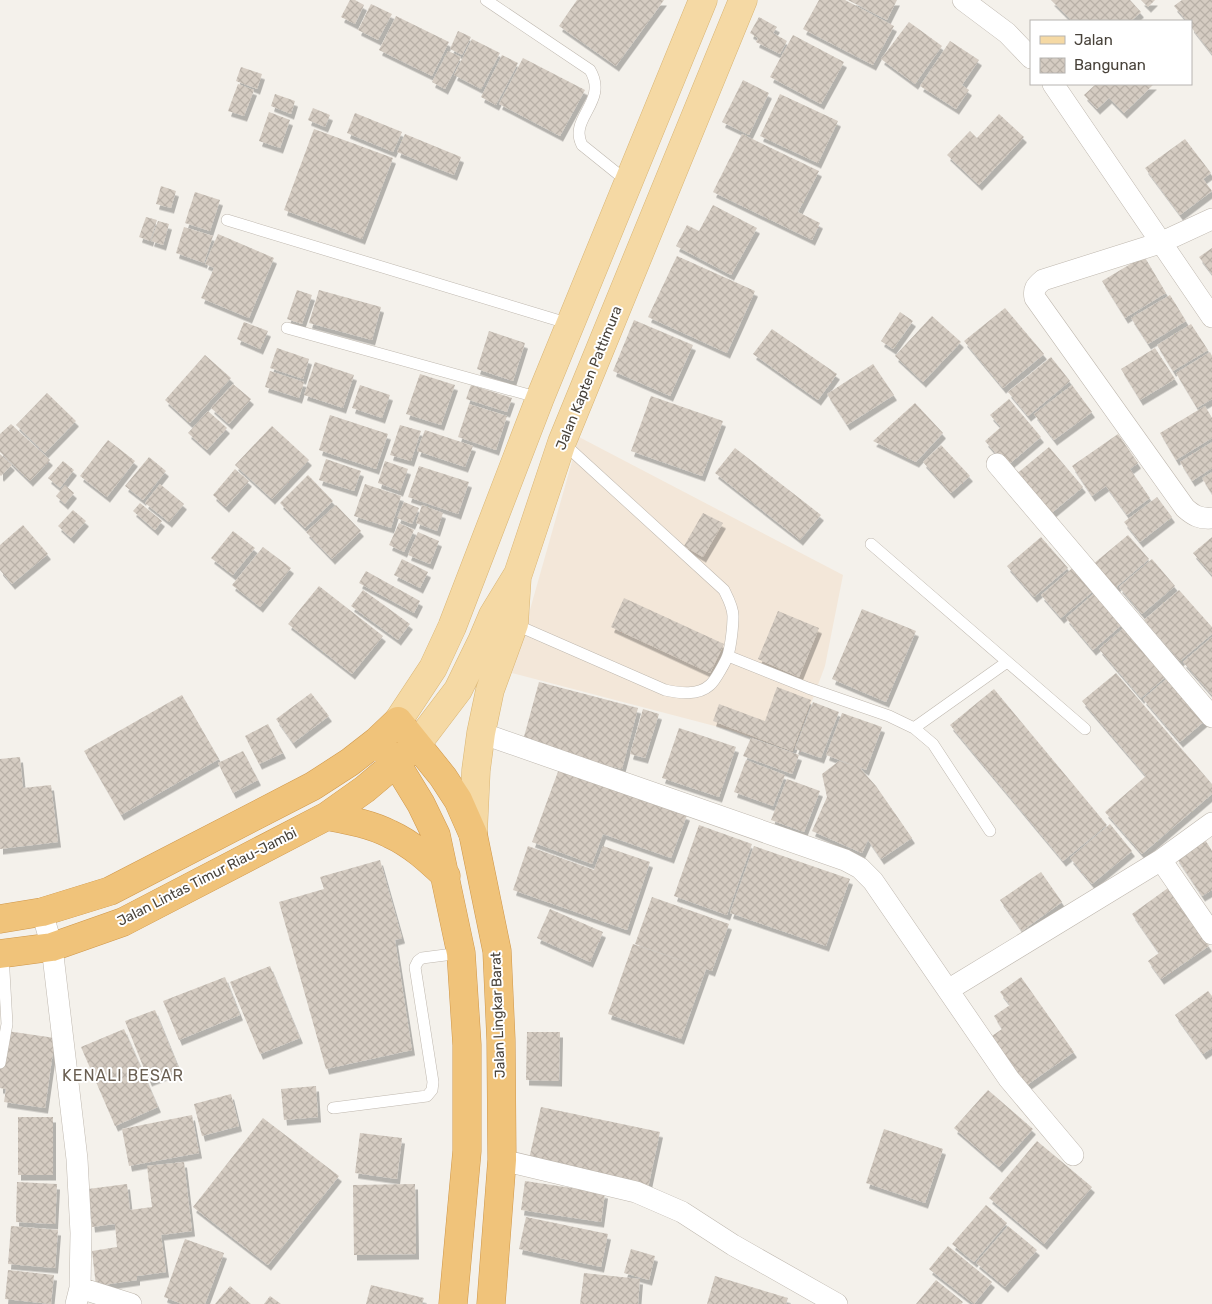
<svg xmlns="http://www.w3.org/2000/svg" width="1212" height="1304" font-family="Rubik,sans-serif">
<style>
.commercial{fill:#f3e7d9}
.building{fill:url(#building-cross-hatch);filter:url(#shadow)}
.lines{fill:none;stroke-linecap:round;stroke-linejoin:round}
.lane-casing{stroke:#bfb8af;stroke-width:12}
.street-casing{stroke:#bfb8af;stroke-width:22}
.primary-casing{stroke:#d9b574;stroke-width:29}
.highway-casing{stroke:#cf974a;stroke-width:29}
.lane{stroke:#fff;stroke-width:11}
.street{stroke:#fff;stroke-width:21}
.primary{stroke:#f5d9a4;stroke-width:28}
.highway{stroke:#f0c37a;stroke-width:28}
.labels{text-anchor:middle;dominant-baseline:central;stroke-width:4;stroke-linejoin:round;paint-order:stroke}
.street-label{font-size:14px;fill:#48423a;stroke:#fff}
.quarter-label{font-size:16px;letter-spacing:1px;fill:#6a5f52;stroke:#fff}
</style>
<defs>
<pattern id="building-cross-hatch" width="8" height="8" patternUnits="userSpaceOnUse" patternTransform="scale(1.25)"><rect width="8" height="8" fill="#d5ccc2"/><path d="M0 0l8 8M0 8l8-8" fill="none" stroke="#b8b0a7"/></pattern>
<filter id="shadow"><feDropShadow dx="3" dy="5.5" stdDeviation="0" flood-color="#0004"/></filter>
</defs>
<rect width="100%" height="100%" fill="#f4f1eb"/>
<!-- commercial -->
<path class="commercial" d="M579,437l264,138 -18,91 -32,86 -63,-22 -218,-57z"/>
<!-- building -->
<path class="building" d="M350,0h5l9,5 -9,19 -14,-7z
M577,0h87l-48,66 -57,-40z
M819,0h26l49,26 -21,39 -70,-36z
M848,0h49l-10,20z
M1051,0h79l11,12 -10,9h-59z
M1141,0h14l-7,7z
M1182,0h30v54l-21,-27v-6h-4l-13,-15z
M371,4l21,10 -14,26 -20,-10z
M396,16l53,26 -17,34 -53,-26z
M759,17l18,10 -4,6 14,8 -7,13 -24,-12 2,-4 -8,-5z
M909,22l33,24 -27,38 -34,-25z
M458,31l13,6 -9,18 -12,-6z
M793,35l51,27 -23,42 -51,-27z
M472,39l28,14 -19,36 -27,-14z
M950,41l29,19 -17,25 7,5 -13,19 -36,-23z
M448,51l13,6 -16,32 -13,-7z
M502,55l16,8 -22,42 -15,-8z
M523,58l62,32 -25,46 -61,-32z
M241,67l21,7 -5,15 -21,-8z
M743,80l26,13 -20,42 -27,-13z
M238,84l16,6 -10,26 -16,-5z
M1096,84h58l-30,29 -15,-15 -12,11 -13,-14z
M275,94l20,7 -4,13 -20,-8z
M780,94l58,27 -20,42 -58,-27z
M313,108l17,7 -5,12 -17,-7z
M269,112l21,8 -10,28 -21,-7z
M355,113l47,19 -9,20 -46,-19z
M999,114l25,23 -45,48 -32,-30 23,-24 7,7z
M314,129l79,29 -31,81 -78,-29z
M405,134l56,23 -7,18 -57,-23z
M742,134l77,37 -21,41 22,11 -8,17 -99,-48z
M1185,139l26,34 -8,6 9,12 -32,24 -35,-47z
M161,186l15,5 -5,17 -15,-4z
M195,192l25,8 -10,31 -25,-8z
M713,205l44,23 -26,47 -55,-29 11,-21 12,6z
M146,217l11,3 -7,21 -11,-4z
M158,221l11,3 -6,21 -12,-4z
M184,227l29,9 -9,27 -28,-10z
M218,234l56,24 -25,60 -48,-20 13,-30 -9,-4z
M1212,248v26l-13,-17z
M677,256l78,35 -28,62 -79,-36z
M1144,256l22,37 -41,25 -23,-37z
M297,290l15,5 -10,29 -15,-5z
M319,290l62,17 -9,33 -63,-17z
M1170,295l16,26 -38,23 -17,-26z
M1005,308l39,46 -41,34 -39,-47z
M900,312l13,9 -20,28 -12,-8z
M932,316l29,26 -38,40 -28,-26z
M634,320l59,25 -23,51 -57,-25z
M244,322l24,9 -8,18 -23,-10z
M1191,324l17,26 -35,21 -16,-26z
M772,329l65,45 -19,26 -65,-46z
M489,331l36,12 -12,38 -36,-12z
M277,348l32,11 -6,20 -33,-11z
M1155,348l20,31 -35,21 -19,-31z
M1210,352l2,4v43l-15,9 -21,-35z
M205,355l26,23 -41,45 -25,-23z
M1051,357l19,24 -42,35 -20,-24z
M315,362l39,13 -11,33 -39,-13z
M873,364l21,31 -47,30 -20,-31z
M270,371l34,11 -5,16 -34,-11z
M420,374l35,11 -14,40 -35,-11z
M233,384l18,15 -22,25 -18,-16z
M360,385l30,10 -8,23 -30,-10z
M471,385l41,13 -5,14 -41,-13z
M1072,385l20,27 -38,28 -20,-26z
M47,393l29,28 -31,32 -29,-28z
M651,396l72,25 -21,55 -71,-25z
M1009,399l32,38 -34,29 -22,-25 16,-14 -11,-12z
M915,403l28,30 -27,29 -43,-21z
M469,404l38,12 -11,34 -38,-13z
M1205,406l7,12v20l-36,22 -16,-27z
M208,411l19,17 -20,22 -19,-17z
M330,415l58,19 -12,35 -57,-19z
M11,424l39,36 -20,21 -30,-29v-18z
M400,425l21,6 -10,30 -21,-6z
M272,426l37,34 -37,39 -37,-34z
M425,430l48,16 -8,21 -48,-16z
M1118,434l20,29 -8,6 20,29 -23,17 -21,-29 -14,10 -20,-30z
M108,440l27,21 -28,36 -27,-21z
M1212,442v26l-20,13 -12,-19z
M941,445l29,31 -19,17 -28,-31z
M1049,447l34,40 -35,29 -34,-40z
M735,448l86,67 -21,25 -85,-67z
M0,454l12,11 -11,11 -1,-1z
M149,457l17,14 -23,29 -18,-14z
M326,459l35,12 -7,20 -35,-11z
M63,461l11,9 -14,18 -12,-10z
M385,461l23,8 -8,22 -22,-8z
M419,466l50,16 -11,32 -50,-17z
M235,469l14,12 -23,26 -13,-12z
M1212,472v22l-10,-16z
M308,475l25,26 -28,27 -25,-25z
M160,484l24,20 -15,18 -24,-19z
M365,484l36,12 -10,32 -37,-12z
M65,485l9,8 -9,11 -9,-8z
M1157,497l15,20 -32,25 -16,-20z
M404,502l15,6 -7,16 -15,-6z
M140,503l22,18 -7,9 -22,-19z
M336,505l25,26 -29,28 -26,-27z
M422,505l21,8 -6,18 -21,-8z
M73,510l13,11 -15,17 -13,-12z
M703,513l20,10 -20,34 -19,-11z
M399,523l15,7 -10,22 -15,-7z
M23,525l25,29 -36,30 -12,-14v-25z
M233,531l22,17 -22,27 -22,-17z
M418,532l21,9 -9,23 -22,-9z
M1128,535l21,24 -35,30 -22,-24z
M1041,537l27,31 -34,29 -27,-31z
M1212,537v38l-19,-22z
M263,547l28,21 -31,39 -28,-22z
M402,559l26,13 -8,16 -26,-13z
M1152,559l23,27 -33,28 -23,-27z
M1076,565l21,23 -36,30 -20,-23z
M366,571l54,30 -6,12 -55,-30z
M319,586l64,50 -31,38 -64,-50z
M363,590l47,34 -12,16 -47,-34z
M1179,590l33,37v7l-32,27 -36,-41z
M1097,591l28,31 -32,28 -27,-32z
M624,598l100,46 -14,29 -99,-46z
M862,609l54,22 -30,71 -54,-23z
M778,611l41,17 -20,49 -41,-18z
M1127,625l42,49 -28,24 -42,-49z
M1212,637v58l-29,-33z
M1116,673l96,111v10l-70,60 -37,-42 41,-36 -64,-75z
M1170,676l37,43 -27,23 -37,-43z
M539,682l99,26 -16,61 -100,-25z
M777,687l34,13 -19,51 -79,-30 6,-17 46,17z
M994,689l113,136 -44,36 -113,-136z
M311,693l18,23 -36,27 -17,-24z
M182,695l37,64 -98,56 -37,-64z
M813,702l26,10 -18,46 -26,-9z
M643,709l16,5 -14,44 -15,-4z
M842,713l40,14 -16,43 -7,-3 17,19 36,52 -31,21 -13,-19 -6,13 -50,-22 15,-34 -5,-23 17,-13 19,6 -32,-12z
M268,724l15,29 -24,11 -14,-28z
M679,728l57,19 -17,50 -57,-19z
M751,738l48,17 -7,19 -49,-18z
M243,751l15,29 -25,13 -15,-30z
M20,757l3,31 28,-3 7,57 -58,7v-90z
M746,760l39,15 -12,31 -39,-14z
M559,769l128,46 -16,43 -68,-24 -11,30 -60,-22z
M787,779l33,12 -16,41 -33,-12z
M1110,824l22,27 -40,33 -22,-26z
M699,825l53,19 -25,71 -53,-19z
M1204,838l8,13v39l-10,6 -26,-39z
M528,846l66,24 9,-24 47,16 -23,68 -114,-40z
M754,846l96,33 -24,67 -96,-33z
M380,860l22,78 -7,2 17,110 -86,19 -47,-167 45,-13 -4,-12z
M1041,872l21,30 -40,29 -22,-31z
M1168,888l41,58 -48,33 -13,-18 11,-8 -27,-39z
M652,897l77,27 -17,47 -77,-27z
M550,909l53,23 -13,30 -53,-24z
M633,944l73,25 -25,70 -73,-25z
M270,966l30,72 -40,16 -30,-72z
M225,977l15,38 -61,25 -16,-39z
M1021,977l53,75 -47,33 -35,-49 10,-7 -8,-13 16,-11 -10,-13z
M1208,991l4,5v52l-9,6 -28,-39z
M155,1010l24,59 -30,12 -24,-60z
M124,1029l34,78 -43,19 -34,-79z
M0,1030l55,8 -10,70 -41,-6 2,-13 -6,-1z
M527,1032h33l-1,49 -33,-1z
M316,1086l2,31 -34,3 -3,-31z
M988,1090l45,39 -34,38 -45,-39z
M231,1094l8,32 -37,10 -8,-32z
M541,1107l119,25 -12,56 -120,-25z
M192,1115l7,38 -70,13 -7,-37z
M18,1117h35v58h-35z
M263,1118l76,58 -71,89 -75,-58z
M884,1129l59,20 -18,54 -59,-20z
M360,1133l42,5 -5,41 -42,-6z
M1037,1141l55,46 -48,57 -55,-46z
M184,1162l8,69 -31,4 5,37 -29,4v4l-41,6 -4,-35 25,-4 -2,-23 -23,3 -4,-38 39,-5 3,26 22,-3 -5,-41z
M525,1181l80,12 -4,29 -80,-12z
M17,1182l40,2 -2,40 -39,-2z
M415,1184l1,70 -62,1 -1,-70z
M986,1205l21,18 -33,39 -22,-18z
M526,1217l82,17 -7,33 -82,-18z
M11,1226l47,4 -3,38 -47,-4z
M1008,1226l29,24 -32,37 -29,-24z
M185,1239l39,14 -19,51h-23l-18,-7z
M948,1246l44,36 -18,22 -45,-35z
M631,1249l24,7 -6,24 -25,-7z
M8,1270l46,5 -3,29 -46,-5z
M584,1273l56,6 -2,25h-58z
M715,1276l73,22 -2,6h-79z
M936,1280l27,22 -2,2h-45z
M371,1285l53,13 -2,6h-56z
M230,1286l21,18h-36z
M270,1296l11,8h-17z"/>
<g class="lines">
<!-- lane casing -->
<g class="lane-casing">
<path id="lane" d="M486,0l104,70c19,32 -22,48 -8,75l46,37
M227,220l343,104
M287,328l253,70
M871,544l214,185
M514,624l151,66c14,3 33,6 45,-5 5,-4 16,-24 18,-30 3,-10 5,-29 5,-39 0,-9 -5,-18 -9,-26l-162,-148
M728,656l80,32 81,28 25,12 19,16 57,87
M914,728l93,-66
M0,1063l7,-39 -4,-70
M333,1108l94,-12 5,-6 1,-8 -18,-115 3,-6 4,-3 39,-5"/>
</g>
<!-- street casing -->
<g class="street-casing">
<path id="street" d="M963,0l44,33 24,25
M1053,84l159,233
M1212,219l-52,24 -117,37c-7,6 -10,9 -8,18l150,210c9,8 15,11 27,10
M997,464l215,253
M481,733l364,127 15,8 13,13 136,198 64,76
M1161,860l51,74
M42,912l10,35 25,212 4,74 -1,55 -4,16
M948,990l213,-130 51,-37
M502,1160l134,32 46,20 51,33 104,59
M80,1288l51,16"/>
</g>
<!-- primary casing -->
<g class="primary-casing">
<path id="primary" d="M398,721l35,-53 19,-41 88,-229 163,-398
M417,744l41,-54 24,-49 11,-26 25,-41 44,-132 181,-442
M473,834l3,-64 5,-37 9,-43 24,-66 3,-47"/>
</g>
<!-- highway casing -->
<g class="highway-casing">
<path id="highway" d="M377,741l19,22 25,41 15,31 25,118 6,92v106l-14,153
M327,816c21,4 44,8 63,18 22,10 39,26 56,42
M0,919l42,-7 68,-21 203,-105 37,-24 27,-21 21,-20 45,56 15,23 15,34 24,117 4,89 1,120 -11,144
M0,954l52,-7 71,-25 204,-106 38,-27 45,-38"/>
</g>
<!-- lane -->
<use href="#lane" class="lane"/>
<!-- street -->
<use href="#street" class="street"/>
<!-- primary -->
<use href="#primary" class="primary"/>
<!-- highway -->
<use href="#highway" class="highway"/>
</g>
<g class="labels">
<!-- street labels -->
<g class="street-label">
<text transform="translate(589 378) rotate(-68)">Jalan Kapten Pattimura</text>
<text transform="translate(207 877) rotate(-27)">Jalan Lintas Timur Riau-Jambi</text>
<text transform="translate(498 1015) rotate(-92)">Jalan Lingkar Barat</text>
</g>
<!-- quarter labels -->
<g class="quarter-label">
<text x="123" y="1075">KENALI BESAR</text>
</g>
</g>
<!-- legend -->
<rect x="1030" y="20" width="162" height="65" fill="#ffffff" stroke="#b6b3b0"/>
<rect x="1040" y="36" width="25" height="8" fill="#f5d9a4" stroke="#b6b3b0"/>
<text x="1074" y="45" font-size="15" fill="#48423a">Jalan</text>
<rect x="1040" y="58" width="25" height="15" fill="url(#building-cross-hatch)" stroke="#b6b3b0"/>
<text x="1074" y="70" font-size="15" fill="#48423a">Bangunan</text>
</svg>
